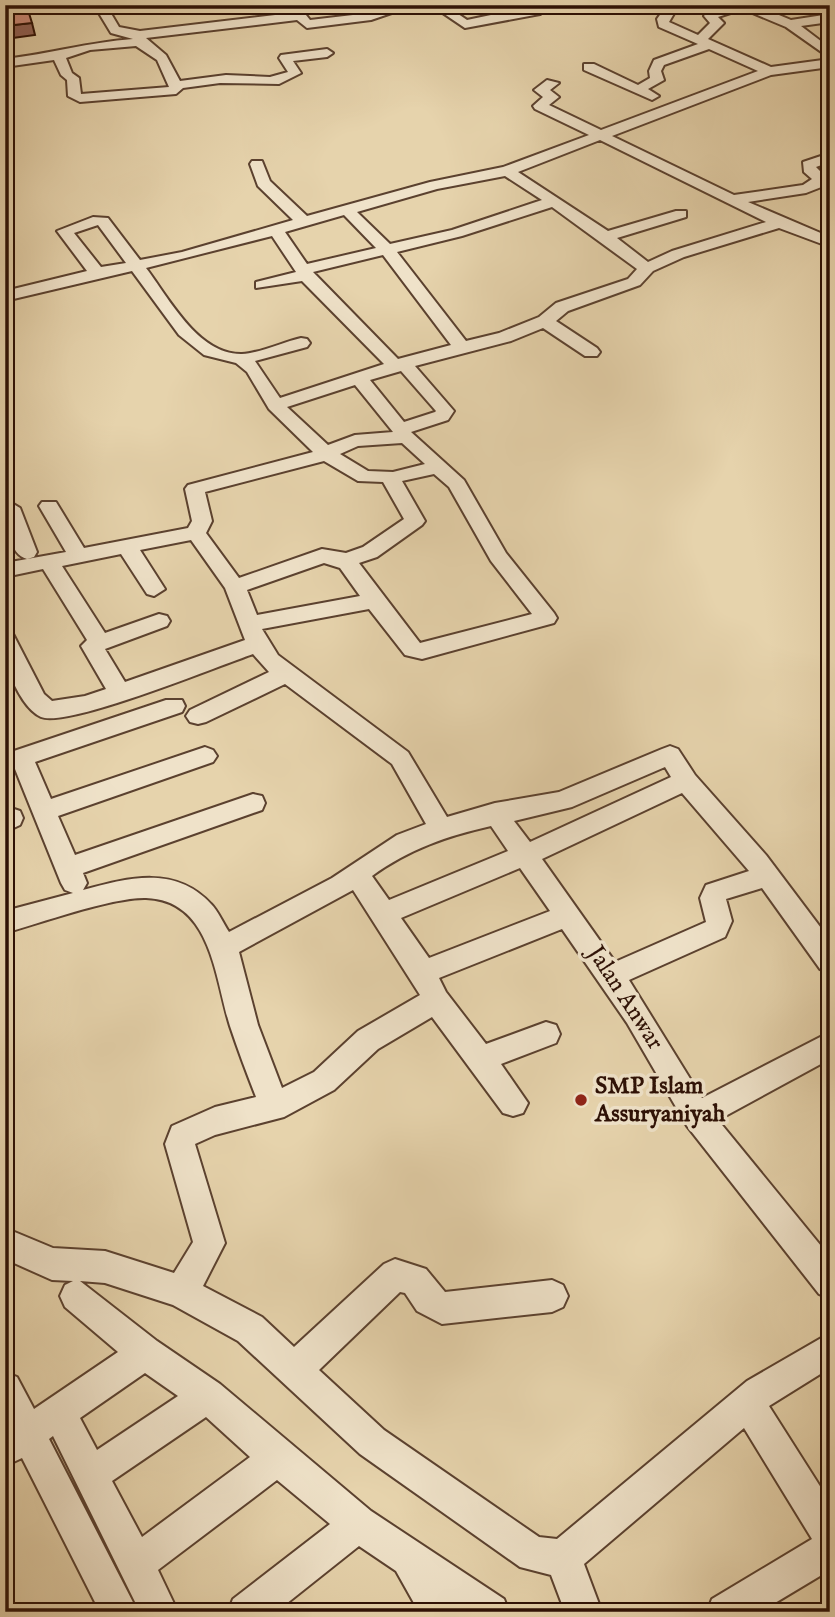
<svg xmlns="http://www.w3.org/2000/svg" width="835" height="1617" font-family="'IM FELL English',serif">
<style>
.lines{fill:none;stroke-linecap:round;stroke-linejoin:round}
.minor-casing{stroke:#5b412f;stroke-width:4}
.minor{fill:#efe2c9;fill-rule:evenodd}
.shaded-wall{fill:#926358;stroke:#2d1005;stroke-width:2}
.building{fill:#d18e7e;stroke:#2d1005;stroke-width:2}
.poi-dot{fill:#8f2418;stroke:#efe2c9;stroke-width:2.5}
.labels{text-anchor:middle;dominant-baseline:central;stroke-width:7;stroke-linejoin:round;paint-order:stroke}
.street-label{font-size:24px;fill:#2d1005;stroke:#efe2c9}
.poi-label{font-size:24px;font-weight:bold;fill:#2d1005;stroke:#efe2c9;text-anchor:start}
</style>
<rect width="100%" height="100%" fill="#e6d3ac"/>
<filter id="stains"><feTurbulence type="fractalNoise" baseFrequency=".00286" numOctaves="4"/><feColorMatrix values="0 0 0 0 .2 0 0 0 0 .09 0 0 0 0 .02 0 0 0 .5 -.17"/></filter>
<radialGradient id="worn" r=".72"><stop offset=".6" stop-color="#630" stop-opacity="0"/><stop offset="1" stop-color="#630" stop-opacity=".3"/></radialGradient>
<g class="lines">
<!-- minor casing -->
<g class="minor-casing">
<path id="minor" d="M94,5h12l13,22 21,4 152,-18 -5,-8h11l12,15 60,-7 25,-8h20l-44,15 -64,8 -10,-8 -151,18 20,17 14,26 46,-6 44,2 18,-5 -9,-14 2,-3 46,-6 6,4 -6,4 -34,4 8,12 -22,11 -59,-1 -37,5 -7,6 -96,8 -12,-6 -1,-16 -6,-5 -7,-15 -49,7v-8c44,-5 85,-17 128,-20l-22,-6zM136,46l21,14 12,27 -88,7 -2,-16 -7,-5 -6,-15 24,-8z
M431,5h14l22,15 71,-15h15l-13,9 -75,14z
M667,5h12l-10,17 29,13 12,-12 -6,-7 2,-3 24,-8h25l36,15 39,-6v8l-29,4 29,22v10l-44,-31 -43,-18 -25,8 6,6 -16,16 63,28 59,-8v8l-59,8 -159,61 122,59 69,-10 9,-6 -8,-7 -1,-10 27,-9v9l-14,5 11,11 -3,8 -18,7 -58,9 82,35v10l-51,-19 -95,29 -31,14 -13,14 -72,26 -12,10 41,27 3,4 -3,4h-12l-42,-28 -32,13 -96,25 39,45 -6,9 -37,12 53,48 42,73 48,60 3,5 -3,5 -132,36 -17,-4 -36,-46 -107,20 16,26 130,97 39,65 48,-14 64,-11 103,-43 8,-3 8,3 17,26 71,80 64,85v32l-10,-3 -58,-81 -36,11 6,22 -7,16 -96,43 73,118 128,-66v27l-112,61 112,137v42l-11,-5 -132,-168 -60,-103 -65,-94 -123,49 7,14 40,52 60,-22 10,3 4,9 -4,9 -55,21 27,39 -5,10 -10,3 -10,-3 -71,-96 -54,32 -44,41 -50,27 -69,18 -20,9 30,99 -22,43 59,31 32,30 90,-83 11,-5 31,10 19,23 107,-12 11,5 5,11 -5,11 -11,5 -110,12 -25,-13 -12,-18 -5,-1 -81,78 65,60 155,107 18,2 190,-158 83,-48v35l-61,38 61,96v68l-70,42h-53l5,-13 100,-60 -68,-111 -160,136 18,48h-37l-14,-37 -31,-8 -160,-113 -122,-113 -65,-36 -68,-22 -25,-2 77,60 63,43 151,127 133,88 5,13h-90l-23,-41 -37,-25 -83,66h-48l5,-13 97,-75 -53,-44 -119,90 20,42h-38l-87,-176 -4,3 89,173h-38l-78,-154 -17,8v-94l12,5 17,32 84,-57 -53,-45 -5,-11 5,-11 8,-4 -21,-1 -47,-21v-31l48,20 52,3 69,22 19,-31 -28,-98 7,-18 43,-19 41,-10c-9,-23 -18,-47 -26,-71 -15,-47 -18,-126 -84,-128 -33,-1 -106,25 -141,35v-22l68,-18 -8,-3 -4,-7 -46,-114 -10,3v-18l161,-54h16l3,6 -3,6 -147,50 16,37 154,-52 8,3 4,6 -4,6 -155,54 17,39 178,-61 9,2 3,7 -3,7 -179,63 4,10 -4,7c45,-12 92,-25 128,14 7,7 12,19 18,28l103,-54 65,-43 29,-11 -34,-60 -107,-80 -79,38 -8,2 -8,-2 -4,-6 4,-6 79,-38 -16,-18c-35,12 -185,74 -212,63 -17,-8 -29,-36 -35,-53 -3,-9 -1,-23 -1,-32l8,2 31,60 8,7 33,-5 21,-7 -25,-43 6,-6 -44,-71 -38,8v-14l61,-11 -27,-46 3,-4h14l28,46 104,-20 4,-7 -7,-32 3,-4 125,-33 -44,-43 -22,-37 -11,-9 -32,-8 -25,-20 -47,-64 -127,30v-10l82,-20 -30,-40 36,-14 15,1 32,42 42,-8 111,-32 -35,-34 -8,-22 2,-3h10l8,20 37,35 123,-34 73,-15 86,-32 -54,-26 -2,-3 10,-9 -9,-7 13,-10 12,3 -9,7 9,7 -10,8 52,25 157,-59 -49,-22 -45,16 -3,6 3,9 -16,9 11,7 -7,4 -68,-30v-6h10l44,21 12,-7 -1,-7 5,-11 44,-16 -39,-17 -2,-8zM600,140l166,82 -94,29 -24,11 -31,-24 69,-21v-6h-10l-68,20 -90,-59zM505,176l37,24 -90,30 -62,14 -33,-32 80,-23zM552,207l85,62 -9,10 -72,24 -17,14 -40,16 -33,8 -69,-89 65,-16zM344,215l32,33 -69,16 -22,-32zM98,225l28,38 -25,4 -27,-34zM272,236l24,36 -40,10v6l46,-7 82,83 -104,34 -25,-37 52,-14 3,-4 -3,-4 -6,-1c-18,4 -40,15 -59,16 -44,1 -73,-56 -96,-86zM383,255l68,90 -53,14 -85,-87zM401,371l35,40 -1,1 -31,10 -34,-42zM355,385l38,47 -38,3 -27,10 -41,-38zM402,443l23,21 -32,8 -25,-1 -28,-17 18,-8zM324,461l34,20 25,1 21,37 -41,28 -17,6 -24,-4 -83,29 -33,-45 6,-12 -7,-29zM434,474l15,13 42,74 41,53 -112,29 -61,-80 18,-6 45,-32 3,-4 -23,-40zM191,540l34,48 20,52 -120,42 -20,-33 62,-23 3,-5 -3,-5 -8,-2 -54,19 -43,-67 59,-12 26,40 7,2 11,-7 -25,-39zM324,563l16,5 20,28 -103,19 -10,-25zM665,767l6,10 -141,65 -16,-21 58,-14zM682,793l67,78 -43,14 -6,13 6,24 -91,40 -73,-103zM491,826l17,25 -119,49 -17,-24c37,-27 75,-40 119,-50zM520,868l30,43 -121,47 -28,-40zM353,890l67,105 -62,36 -44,41 -32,16 -24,-63 -19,-73zM145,1373l33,23 -81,54 -17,-32zM206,1417l44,40 -108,80 -30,-56z
M10,502l10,6 17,44 -3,5 -7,2c-19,-5 -22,-39 -22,-56z
M11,808l9,3 3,7 -3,7 -15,7v-22z"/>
</g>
<!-- minor -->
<use href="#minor" class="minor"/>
</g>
<!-- shaded-wall -->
<path class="shaded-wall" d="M32,23l3,12 -30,4v-13z"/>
<!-- building -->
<path class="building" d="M28,10l4,13 -27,3v-13z"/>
<!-- markers -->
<circle class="poi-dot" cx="581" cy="1100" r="7"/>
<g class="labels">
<!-- street labels -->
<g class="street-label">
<text transform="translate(625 998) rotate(57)">Jalan Anwar</text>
</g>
<!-- poi labels -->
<g class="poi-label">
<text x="595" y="1086">SMP Islam<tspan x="595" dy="28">Assuryaniyah</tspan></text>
</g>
</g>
<!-- margin -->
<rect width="835" height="1617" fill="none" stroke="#e6d3ac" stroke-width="28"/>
<rect x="7" y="7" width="821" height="1603" fill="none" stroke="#2d1005" stroke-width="3.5"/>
<rect x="14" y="14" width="807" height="1589" fill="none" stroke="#2d1005" stroke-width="2"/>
<rect width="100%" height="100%" filter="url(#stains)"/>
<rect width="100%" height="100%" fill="url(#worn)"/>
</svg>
